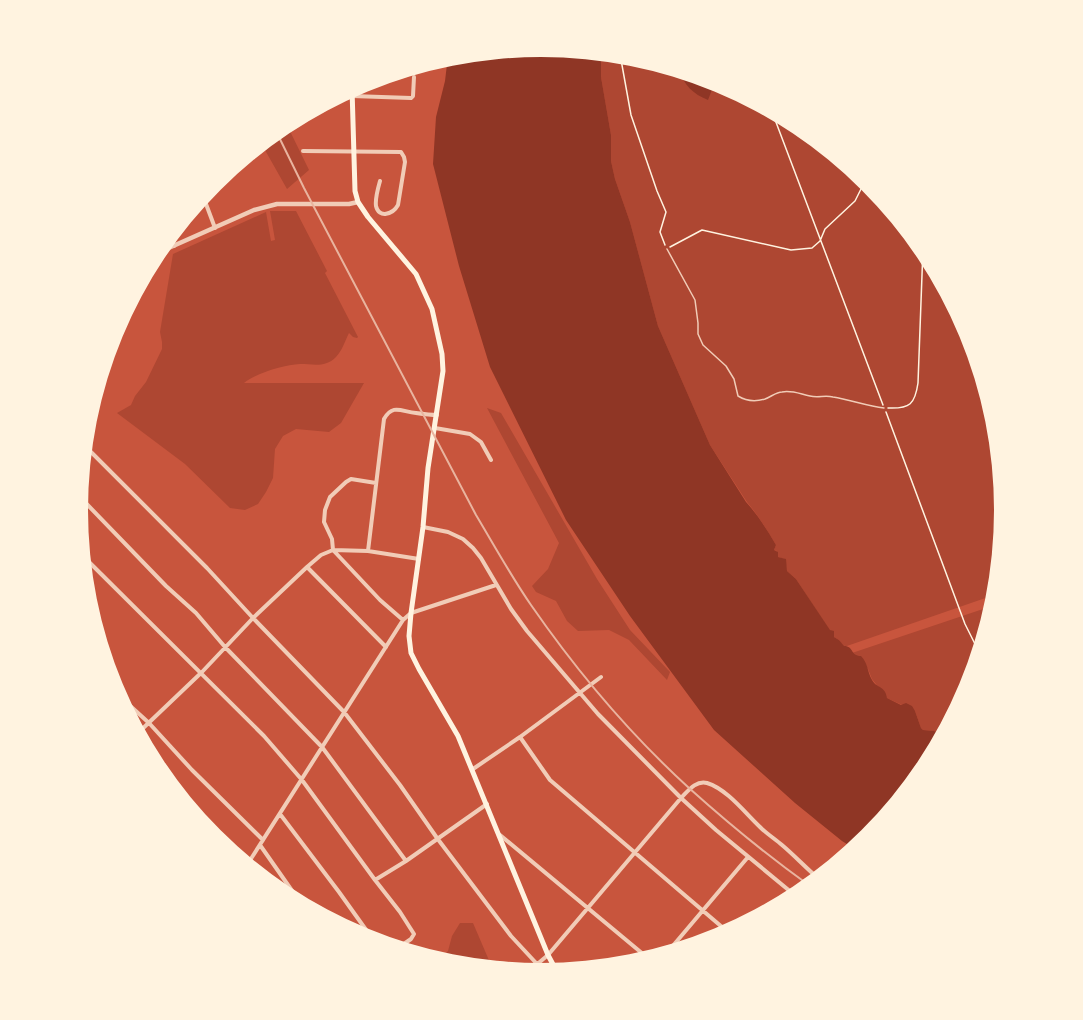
<svg xmlns="http://www.w3.org/2000/svg" width="1083" height="1020" font-family="Helvetica,sans-serif">
<style>
.green{fill:#ae4732}
.water{fill:#8f3625}
.lines{fill:none;stroke-linecap:round;stroke-linejoin:round}
.path{stroke:#fff3e0;stroke-width:1.5}
.service{stroke:#f1ccb7;stroke-width:1.5}
.minor{stroke:#f1ccb7;stroke-width:4}
.tertiary{stroke:#f1ccb7;stroke-width:4.5}
.secondary{stroke:#fff3e0;stroke-width:5}
.rail{stroke:#e9b49f;stroke-width:2}
</style>
<rect width="100%" height="100%" fill="#c8553d"/>
<!-- green -->
<path class="green" d="M601,52l31,3 87,27 80,43 70,58 58,70 43,80 26,87 9,90 -8,84 -153,53 -5,-7 -5,-3 -38,-58 -9,-8 -2,-12 -7,-2 -1,-6 -3,-1 2,-5c-9,-15 -18,-30 -29,-43l-37,-57 -52,-119 -28,-104 -15,-43 -4,-18v-26l-10,-58z
M286,123l23,47 -22,19 -26,-46z
M270,211h26l31,60 -2,2 33,64 -1,1 -4,-1 -4,-4c-4,8 -7,18 -13,24 -11,11 -23,7 -36,7 -16,1 -44,9 -56,19h120l-23,40 -12,9 -33,-3 -13,7 -8,13 -2,29 -7,14 -8,12 -13,6 -15,-2 -45,-44 -68,-51 14,-8 4,-9 11,-14 16,-33v-7l-2,-10 13,-78 93,-42 5,29 4,-1z
M487,408l14,5 96,166 33,51 40,42 -3,8 -38,-40 -20,-10 -31,1 -11,-10 -11,-20 -20,-9 -4,-6 16,-17 11,-26z
M995,605l-25,83 -26,48 -10,-5 -11,-1 -2,-2 -6,-17 -28,-13 -15,-19 -4,-10 -16,-16z
M460,923h13l18,42 -3,3 -37,-3 -13,-4 10,-10 4,-15z"/>
<!-- water -->
<path class="water" d="M542,47l59,5v25l10,58v26l4,18 15,43 28,104 52,119 36,57c12,13 21,28 30,43l-2,5 4,2v5l8,2 1,12 9,8 34,51 4,1v6l5,3 5,6c10,0 6,10 17,10 7,7 6,15 11,24 5,9 13,5 15,18l14,7 5,-2 6,3 3,5 6,17 2,2 11,1 10,5 -17,32 -58,70 -14,11 -13,-8 -47,-38 -81,-73 -84,-114 -64,-96 -76,-153 -31,-101 -26,-102 3,-47 9,-36 3,-25z
M679,70l34,10v7l-5,13c-15,-6 -24,-15 -29,-30z"/>
<g class="lines">
<!-- path -->
<path class="path" d="M620,54l11,61 26,76 9,21 -6,20 5,13
M771,109l112,296
M670,247l32,-17 89,20 21,-2 8,-7 5,-12 30,-28 11,-22
M888,408c22,1 27,-4 30,-25l5,-135
M886,412l79,212 15,30"/>
<!-- service -->
<path class="service" d="M667,249l28,51 3,23v11l5,11 23,21 8,13 4,17c8,5 17,6 27,3 6,-2 11,-7 17,-7 10,-2 18,2 28,4 8,2 15,-1 23,1 18,3 34,9 51,11"/>
<!-- minor -->
<path class="minor" d="M352,96l59,2 2,-2 1,-19
M259,145h1
M303,151l98,1 3,5 1,5 -7,43c-5,9 -19,14 -22,1 -1,-7 2,-18 4,-25
M203,196l12,32
M169,236l5,10
M435,428l35,6 11,8 10,18
M84,445l123,123 46,50 91,94 56,73 37,53 74,98 26,28 14,9
M376,483l-25,-4 -5,3 -16,15 -5,13 -1,12 8,17 1,11 47,50 23,20
M79,496l87,90 30,27 29,34 97,100 84,114
M423,527l25,5 15,7 10,9 8,10 30,51 16,22 71,83 83,84 35,32 81,67
M368,551l16,-132c9,-16 18,-7 32,-6 7,1 14,2 21,2
M82,555l182,181 38,44 73,100 25,32 14,22 -3,5 -13,9
M307,567l79,80
M116,693l33,30 43,47 71,70
M138,733l64,-61 51,-54 54,-51 14,-12 12,-5 35,1 51,8
M520,737l30,43 179,153
M473,769l47,-32 81,-60
M280,814l59,78 35,49
M500,835l149,124
M260,845l42,60
M247,865l156,-245 8,-7 85,-28
M375,880l31,-19 81,-57
M666,954l82,-97
M528,972l20,-17 133,-157c7,-7 15,-18 26,-15 20,6 39,31 53,44 7,7 15,12 22,18 13,11 24,23 37,34"/>
<!-- tertiary -->
<path class="tertiary" d="M155,254l99,-44 23,-6h72l9,-2"/>
<!-- secondary -->
<path class="secondary" d="M352,88l3,103 3,11 10,15 48,57 16,35 10,45 1,17 -15,97 -5,59 -12,86 -2,23 2,17 8,16 39,67 90,219 9,17"/>
<!-- rail -->
<path class="rail" d="M276,131l28,57 172,327c18,30 35,61 55,90 45,65 100,130 158,183 39,35 79,68 121,98"/>
</g>
<!-- crop -->
<path d="M0 0H1083V1020H0ZM88 510a453 453 0 1 1 906 0a453 453 0 1 1-906 0Z" fill="#fff3e0" fill-rule="evenodd"/>
</svg>
